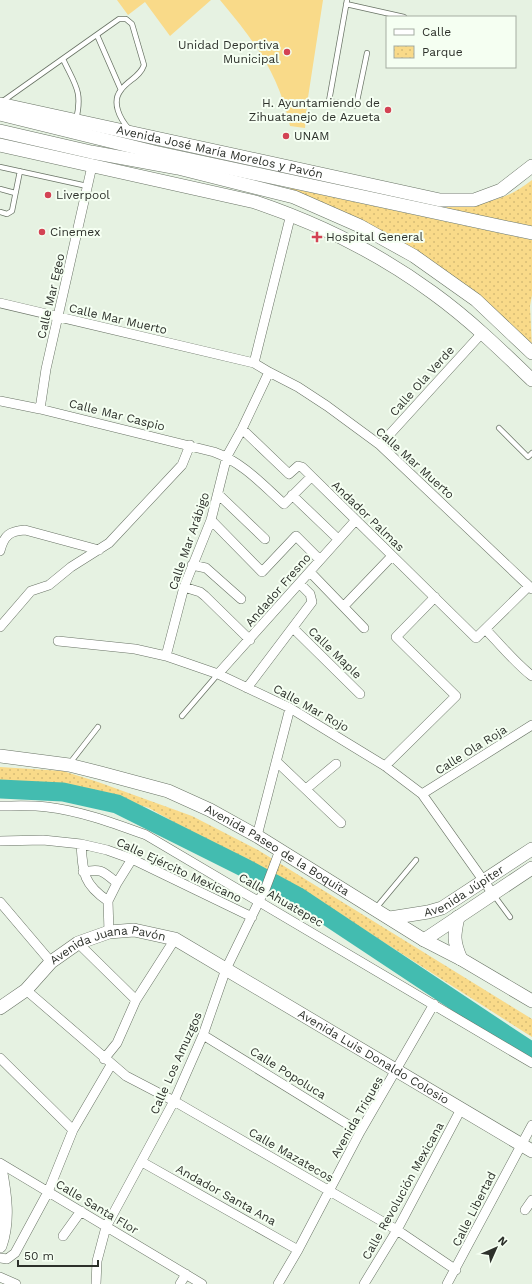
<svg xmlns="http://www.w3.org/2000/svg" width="532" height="1284" font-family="'Work Sans',sans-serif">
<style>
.park{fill:url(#park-dots)}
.garden{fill:#f9da89}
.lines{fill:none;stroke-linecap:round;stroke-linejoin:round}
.river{stroke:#43bcb0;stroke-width:19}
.lane-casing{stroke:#697365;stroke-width:6}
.street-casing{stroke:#697365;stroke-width:10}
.secondary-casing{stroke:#697365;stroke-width:14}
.lane{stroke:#fff;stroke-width:4.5}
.street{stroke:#fff;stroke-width:9}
.secondary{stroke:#fff;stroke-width:13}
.poi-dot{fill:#d34354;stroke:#f5fff2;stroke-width:1.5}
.labels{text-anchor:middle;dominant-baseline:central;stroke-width:4;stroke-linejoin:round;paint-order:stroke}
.poi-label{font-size:12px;fill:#2d312b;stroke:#f5fff2;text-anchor:start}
.street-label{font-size:12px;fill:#2d312b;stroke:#f5fff2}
</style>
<defs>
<pattern id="park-dots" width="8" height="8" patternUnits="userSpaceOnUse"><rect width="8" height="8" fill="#f9da89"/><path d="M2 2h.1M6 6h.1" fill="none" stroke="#d6bc76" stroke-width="1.8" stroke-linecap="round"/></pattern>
</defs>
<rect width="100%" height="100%" fill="#e6f2e2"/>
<!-- park -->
<path class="park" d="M532,180v46l-86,-17 1,-3c33,-2 58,-4 85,-26z
M290,188l242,52v55l-2,11 2,43 -41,-43 -201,-113z
M0,767l63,4 35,11 94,34 66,34 274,169v18l-208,-133 -75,-39 -100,-57 -59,-19 -90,-6z"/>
<!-- garden -->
<path class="garden" d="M117,0h94l-41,36 -25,-34 -17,13z
M220,0h103l-16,104 -2,24 -15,-2c-12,-54 -35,-84 -70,-126z"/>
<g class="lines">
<!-- river -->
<path class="river" d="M0,789l63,3 54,12 130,65 50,27 235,156"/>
<!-- lane casing -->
<g class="lane-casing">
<path id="lane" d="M347,0l-18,101 27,5 11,-53
M346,4l58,13
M97,35l24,55
M63,59c12,26 20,32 13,61
M3,101l116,-82h7l6,5 12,41c-4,12 -16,15 -23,25 -10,12 -1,29 8,39
M0,167l87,19
M0,189l15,4
M0,212l7,2 5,-3 8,-40
M499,428l29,29 4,-4
M182,716l36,-42
M70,763l28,-36
M493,894l17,23
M376,908l40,-48"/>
</g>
<!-- street casing -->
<g class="street-casing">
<path id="street" d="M0,303l254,60
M269,372l29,15 29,19 53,39 152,144
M0,401l40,8 174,43c28,10 48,32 70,52l27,-27
M40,409l6,-40 46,-203
M242,429l47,45 9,-8 4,1 174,171 53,-52
M380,445l102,-112
M218,494l47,45
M292,495l46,44
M211,520l51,52 34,-36 24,24
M0,551c4,-16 10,-20 25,-21l74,20
M192,565l14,3 35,31
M310,572l54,56
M184,587l16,5 5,4 45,44
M344,606l48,-50
M0,627l31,-36 18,-6 22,-18 38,-24 73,-78 8,-20
M294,629l66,65
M486,630c15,15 29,33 46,46
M58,641l77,8 31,7 52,18 72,34 95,58 37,28 71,100
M166,656l18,-69 27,-67 16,-64 15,-27 27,-57 -15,-9 37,-149
M218,674l137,-153
M247,688l65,-86 -2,-8 -10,-10
M277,762l64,61
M385,766l71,-70 -60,-59 39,-40
M306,789l30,-25
M422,794l110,-69
M0,806c15,0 32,-1 47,1 34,4 66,16 99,28l386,228
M257,836l33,-128
M0,841l43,-1 38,4 26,6 25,9 120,58
M81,844c2,29 2,40 27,57
M83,872c18,-4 20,-1 34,11
M0,902l51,60
M109,932l-1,-31 9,-18 15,-24
M78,943l58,57
M26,990l100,86 48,25 223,129 59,40
M203,1035l157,97
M0,1058l73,72
M104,1059l13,-16 19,-43 39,-61
M142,1162l156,88
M0,1163l202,121
M525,1210l7,-10
M63,1236l18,-25
M0,1258l7,1 8,-6 33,-61 25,-62 38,-65
M0,1277l16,7
M96,1284l1,-23 9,-34 68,-126 29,-66 23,-66 40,-82 14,-37
M180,1284l6,-10
M278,1284l20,-34 62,-118 74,-128
M364,1284l33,-54 64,-121
M447,1284l85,-159"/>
</g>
<!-- secondary casing -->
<g class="secondary-casing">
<g id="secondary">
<path id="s1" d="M0,104l440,96h34l27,-10 31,-24"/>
<path d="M0,114l154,38 378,81"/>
<path d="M0,131l91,21 87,16 116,29 66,29 54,30 62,44 56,53"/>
<path d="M0,145l255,57c62,21 125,52 178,91 36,26 68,57 99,87"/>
<path id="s2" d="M0,756l69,9 32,8 67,18 42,19 47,26 167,104 37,19 71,42"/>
<path d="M458,917c-4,18 -5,24 3,42"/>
<path id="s3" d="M390,918l38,-6 14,-4 90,-59"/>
<path d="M424,940l108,-72"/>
<path id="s4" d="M0,1008l26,-18 25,-28 27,-19 31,-11 25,-2 41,9 357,212"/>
<path d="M0,1168c5,26 9,53 0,78"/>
</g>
</g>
<!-- lane -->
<use href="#lane" class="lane"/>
<!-- street -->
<use href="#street" class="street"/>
<!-- secondary -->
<use href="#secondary" class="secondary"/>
</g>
<!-- markers -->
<g class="poi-dot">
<circle cx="287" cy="52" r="4"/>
<circle cx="388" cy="110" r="4"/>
<circle cx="286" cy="136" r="4"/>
<circle cx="48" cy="195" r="4"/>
<circle cx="42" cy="232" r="4"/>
<path d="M315 231h4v4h4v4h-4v4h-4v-4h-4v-4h4z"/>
</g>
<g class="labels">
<!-- poi labels -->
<g class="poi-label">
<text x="279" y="45" text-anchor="end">Unidad Deportiva<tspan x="279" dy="14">Municipal</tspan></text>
<text x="380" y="103" text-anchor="end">H. Ayuntamiendo de<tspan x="380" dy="14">Zihuatanejo de Azueta</tspan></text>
<text x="294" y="136">UNAM</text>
<text x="56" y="195">Liverpool</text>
<text x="50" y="232">Cinemex</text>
<text x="326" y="237">Hospital General</text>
</g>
<!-- street labels -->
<g class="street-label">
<text stroke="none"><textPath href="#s1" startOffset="225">Avenida José María Morelos y Pavón</textPath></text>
<text transform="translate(51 296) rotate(-77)">Calle Mar Egeo</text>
<text transform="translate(118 319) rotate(13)">Calle Mar Muerto</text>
<text transform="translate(422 381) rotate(-48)">Calle Ola Verde</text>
<text transform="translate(117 415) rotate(14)">Calle Mar Caspio</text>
<text transform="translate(415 463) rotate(42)">Calle Mar Muerto</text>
<text transform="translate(368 516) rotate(44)">Andador Palmas</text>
<text transform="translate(189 541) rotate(-71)">Calle Mar Arábigo</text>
<text transform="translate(278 590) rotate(-49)">Andador Fresno</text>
<text transform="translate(335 653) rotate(44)">Calle Maple</text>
<text transform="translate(311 708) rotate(29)">Calle Mar Rojo</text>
<text transform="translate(471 750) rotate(-32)">Calle Ola Roja</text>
<text stroke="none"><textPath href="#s2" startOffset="296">Avenida Paseo de la Boquita</textPath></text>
<text transform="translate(179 870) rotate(25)">Calle Ejército Mexicano</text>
<text stroke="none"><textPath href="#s3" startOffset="80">Avenida Júpiter</textPath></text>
<text transform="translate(281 900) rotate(30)">Calle Ahuatepec</text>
<text stroke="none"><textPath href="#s4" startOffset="131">Avenida Juana Pavón</textPath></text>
<text stroke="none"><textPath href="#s4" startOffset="433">Avenida Luis Donaldo Colosio</textPath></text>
<text transform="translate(176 1063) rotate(-66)">Calle Los Amuzgos</text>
<text transform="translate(288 1073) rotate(32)">Calle Popoluca</text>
<text transform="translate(357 1117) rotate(-60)">Avenida Triques</text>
<text transform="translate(291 1155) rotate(30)">Calle Mazatecos</text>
<text transform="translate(403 1191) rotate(-61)">Calle Revolución Mexicana</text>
<text transform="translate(226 1195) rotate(29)">Andador Santa Ana</text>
<text transform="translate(97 1207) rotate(31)">Calle Santa Flor</text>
<text transform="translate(474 1209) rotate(-63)">Calle Libertad</text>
</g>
</g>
<!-- legend -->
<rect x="386" y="16" width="130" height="52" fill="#f5fff2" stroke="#a5ada2"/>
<rect x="394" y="29" width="20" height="6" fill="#ffffff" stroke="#a5ada2"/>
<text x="422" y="36" font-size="12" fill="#2d312b">Calle</text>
<rect x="394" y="46" width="20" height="12" fill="url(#park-dots)" stroke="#a5ada2"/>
<text x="422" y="56" font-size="12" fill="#2d312b">Parque</text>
<!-- north arrow -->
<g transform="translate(496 1248) rotate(45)" stroke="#f5fff2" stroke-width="3" paint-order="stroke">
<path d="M0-3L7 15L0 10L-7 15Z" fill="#2d312b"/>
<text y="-6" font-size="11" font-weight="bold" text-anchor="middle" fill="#2d312b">N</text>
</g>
<!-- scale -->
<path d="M18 1260v6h80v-6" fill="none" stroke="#2d312b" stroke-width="2"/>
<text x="24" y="1260" font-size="12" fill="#2d312b" stroke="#f5fff2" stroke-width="3" paint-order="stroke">50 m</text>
</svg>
